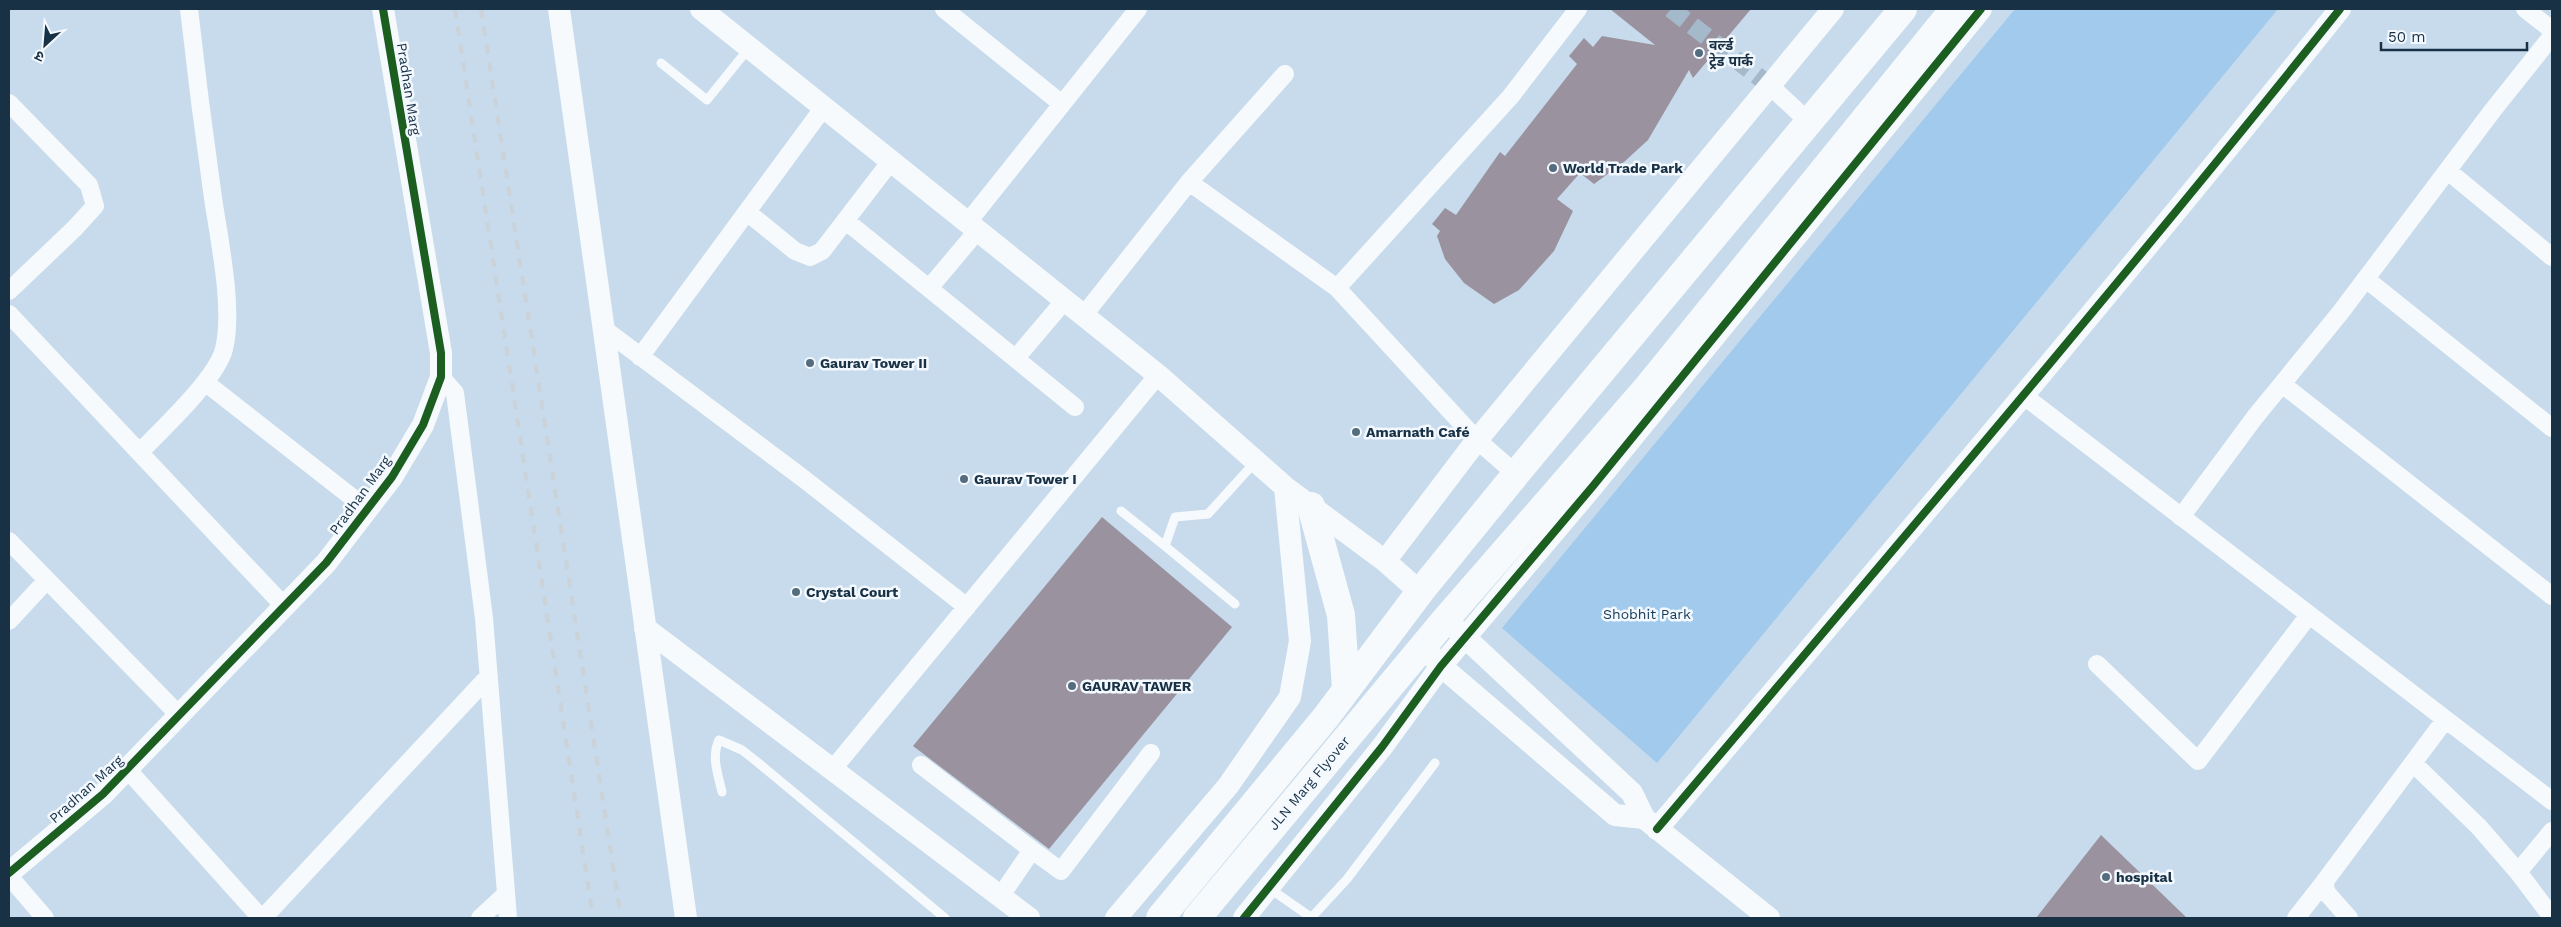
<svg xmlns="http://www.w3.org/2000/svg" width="2561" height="927" font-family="'Work Sans','Noto Sans Devanagari',sans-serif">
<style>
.green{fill:#a2caed}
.building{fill:#9b929f}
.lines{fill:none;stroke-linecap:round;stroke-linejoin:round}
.minor-tunnel{stroke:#a4b9ca;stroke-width:18;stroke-dasharray:18 9;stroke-linecap:butt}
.service{stroke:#f7fafc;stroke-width:9}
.minor{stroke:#f7fafc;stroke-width:18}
.tertiary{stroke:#f7fafc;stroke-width:22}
.primary{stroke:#f7fafc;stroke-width:28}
.rail{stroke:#cbd2d8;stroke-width:4;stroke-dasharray:9 9;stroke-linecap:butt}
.cycleway-casing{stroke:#f3f9ff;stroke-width:11}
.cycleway{stroke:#1b5e20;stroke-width:8}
.poi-dot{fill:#556c7f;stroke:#f3f9ff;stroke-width:2}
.labels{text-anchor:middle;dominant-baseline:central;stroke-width:5;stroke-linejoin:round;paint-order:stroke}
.poi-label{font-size:14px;font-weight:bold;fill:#183144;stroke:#f3f9ff;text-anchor:start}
.street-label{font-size:14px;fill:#183144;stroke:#f3f9ff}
.park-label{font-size:14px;fill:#163a55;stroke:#f3f9ff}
</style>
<rect width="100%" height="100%" fill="#c7dbec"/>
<!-- green -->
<path class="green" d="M2015,9h263l-621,754 -155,-135z"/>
<!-- building -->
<path class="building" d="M1610,9h141l-58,69 -4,-8 -41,70 -24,22 -30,22 -14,-11 -23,26 16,12 -19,40 -35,39 -25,14 -30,-21 -19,-24 -8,-23 3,-5 -8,-7 13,-16 11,7 44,-63 5,4 72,-92 -8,-8 15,-18 9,9 9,-11 53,9z
M1102,517l130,110 -183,222 -136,-103z
M2101,835l86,83h-151z"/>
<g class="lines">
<!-- minor-tunnel -->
<path class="minor-tunnel" d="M1671,9l98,76"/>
<!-- service -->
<path class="service" d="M661,63l46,37 42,-52
M1121,511l44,35
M1235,604l-70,-58 10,-29 33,-3 48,-53
M722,792c-4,-18 -11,-35 -3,-52l23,10 14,11 189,157
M1269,888l43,30
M1311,918l36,-39 88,-116"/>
<!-- minor -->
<path class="minor" d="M944,9l118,95
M2525,9l27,21
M1769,85l40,37
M9,103l80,82 6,21 -20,22 -66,63
M2448,171l104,86
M1189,182l148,106 174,-192 67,-87
M747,212l48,39 15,6 12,-6 69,-90
M846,221l229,186
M968,222l170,-213
M2366,279l186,149
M930,287l48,-57
M1337,288l140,152 39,34
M9,314l275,292
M1084,315l105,-133 96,-108
M604,329l200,150 163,128
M640,357l184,-250
M1016,358l49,-58
M441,377l14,16 29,225 24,300
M206,383l161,126
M2282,384l270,212
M2024,396l528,405
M141,451c22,-23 76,-73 83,-102 10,-40 -5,-110 -11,-151 -9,-63 -17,-126 -24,-189
M2181,517l74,-100 85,-104 153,-203 59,-74
M9,541l170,174
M9,621l38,-41
M2097,664l101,97 111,-146
M2413,763l66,64 39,45 34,45
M921,765l111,85
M127,769l134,149
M832,770l326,-395
M2518,872l34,-41
M9,876l36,42
M1000,897l32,-47 29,21 90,-118
M263,918l226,-242
M480,918l26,-24
M2296,918l29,-37
M2349,918l-23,-26 -1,-11 120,-161"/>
<!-- tertiary -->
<path class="tertiary" d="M559,9l127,909
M701,9l457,366 127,112 100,74 35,31
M1385,561l92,-121 356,-431
M645,628l384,290
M1456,629l176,164 12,25 125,100
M1432,656l9,10 174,149 29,3
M1657,829c230,-272 461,-542 683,-820
M9,873l94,-79 223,-231 66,-86 31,-52 18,-48v-24l-58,-344
M1116,918l112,-132 62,-89 10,-56 -15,-154
M1244,918l138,-171 59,-81 152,-180 388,-477"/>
<!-- primary -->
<path class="primary" d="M1311,506l30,109 5,74
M1160,918l166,-201 94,-125 96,-118 387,-465
M1197,918l248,-298 201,-231 308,-380"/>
<!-- rail -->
<path class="rail" d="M455,9l138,909
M481,9l140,909"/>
<!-- cycleway casing -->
<g class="cycleway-casing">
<path id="cycleway" d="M1657,829c230,-272 461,-542 683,-820
M9,873l94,-79 223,-231 66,-86 31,-52 18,-48v-24l-58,-344
M1244,918l138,-171 59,-81 152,-180 388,-477"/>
</g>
<!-- cycleway -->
<use href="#cycleway" class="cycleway"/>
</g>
<!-- markers -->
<g class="poi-dot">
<circle cx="1699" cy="53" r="5"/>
<circle cx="1553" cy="168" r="5"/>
<circle cx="810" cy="363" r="5"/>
<circle cx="1356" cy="432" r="5"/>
<circle cx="964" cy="479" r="5"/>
<circle cx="796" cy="592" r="5"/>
<circle cx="1072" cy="686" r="5"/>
<circle cx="2106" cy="877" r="5"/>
</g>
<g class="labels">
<!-- poi labels -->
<g class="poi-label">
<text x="1709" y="45">वर्ल्ड<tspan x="1709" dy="16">ट्रेड पार्क</tspan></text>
<text x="1563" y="168">World Trade Park</text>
<text x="820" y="363">Gaurav Tower II</text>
<text x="1366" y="432">Amarnath Café</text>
<text x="974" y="479">Gaurav Tower I</text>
<text x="806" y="592">Crystal Court</text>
<text x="1082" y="686">GAURAV TAWER</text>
<text x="2116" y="877">hospital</text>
</g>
<!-- street labels -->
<g class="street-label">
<text transform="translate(409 89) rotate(81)">Pradhan Marg</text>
<text transform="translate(360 495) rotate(-54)">Pradhan Marg</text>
<text transform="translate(1309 783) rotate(-50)">JLN Marg Flyover</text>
<text transform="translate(86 789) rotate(-42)">Pradhan Marg</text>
</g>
<!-- park labels -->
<g class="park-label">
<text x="1647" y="614">Shobhit Park</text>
</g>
</g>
<!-- border -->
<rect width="2561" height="927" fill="none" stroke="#183144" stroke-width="20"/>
<!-- north arrow -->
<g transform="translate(45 45) rotate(206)" stroke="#f3f9ff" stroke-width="4" paint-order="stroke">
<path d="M0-4L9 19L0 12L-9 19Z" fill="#183144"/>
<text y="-8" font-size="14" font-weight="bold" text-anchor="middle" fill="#183144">उ</text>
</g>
<!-- scale -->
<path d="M2381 42v8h146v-8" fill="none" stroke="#183144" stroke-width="2.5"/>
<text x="2388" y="42" font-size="15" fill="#183144" stroke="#f3f9ff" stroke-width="4" paint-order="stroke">50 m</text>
</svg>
